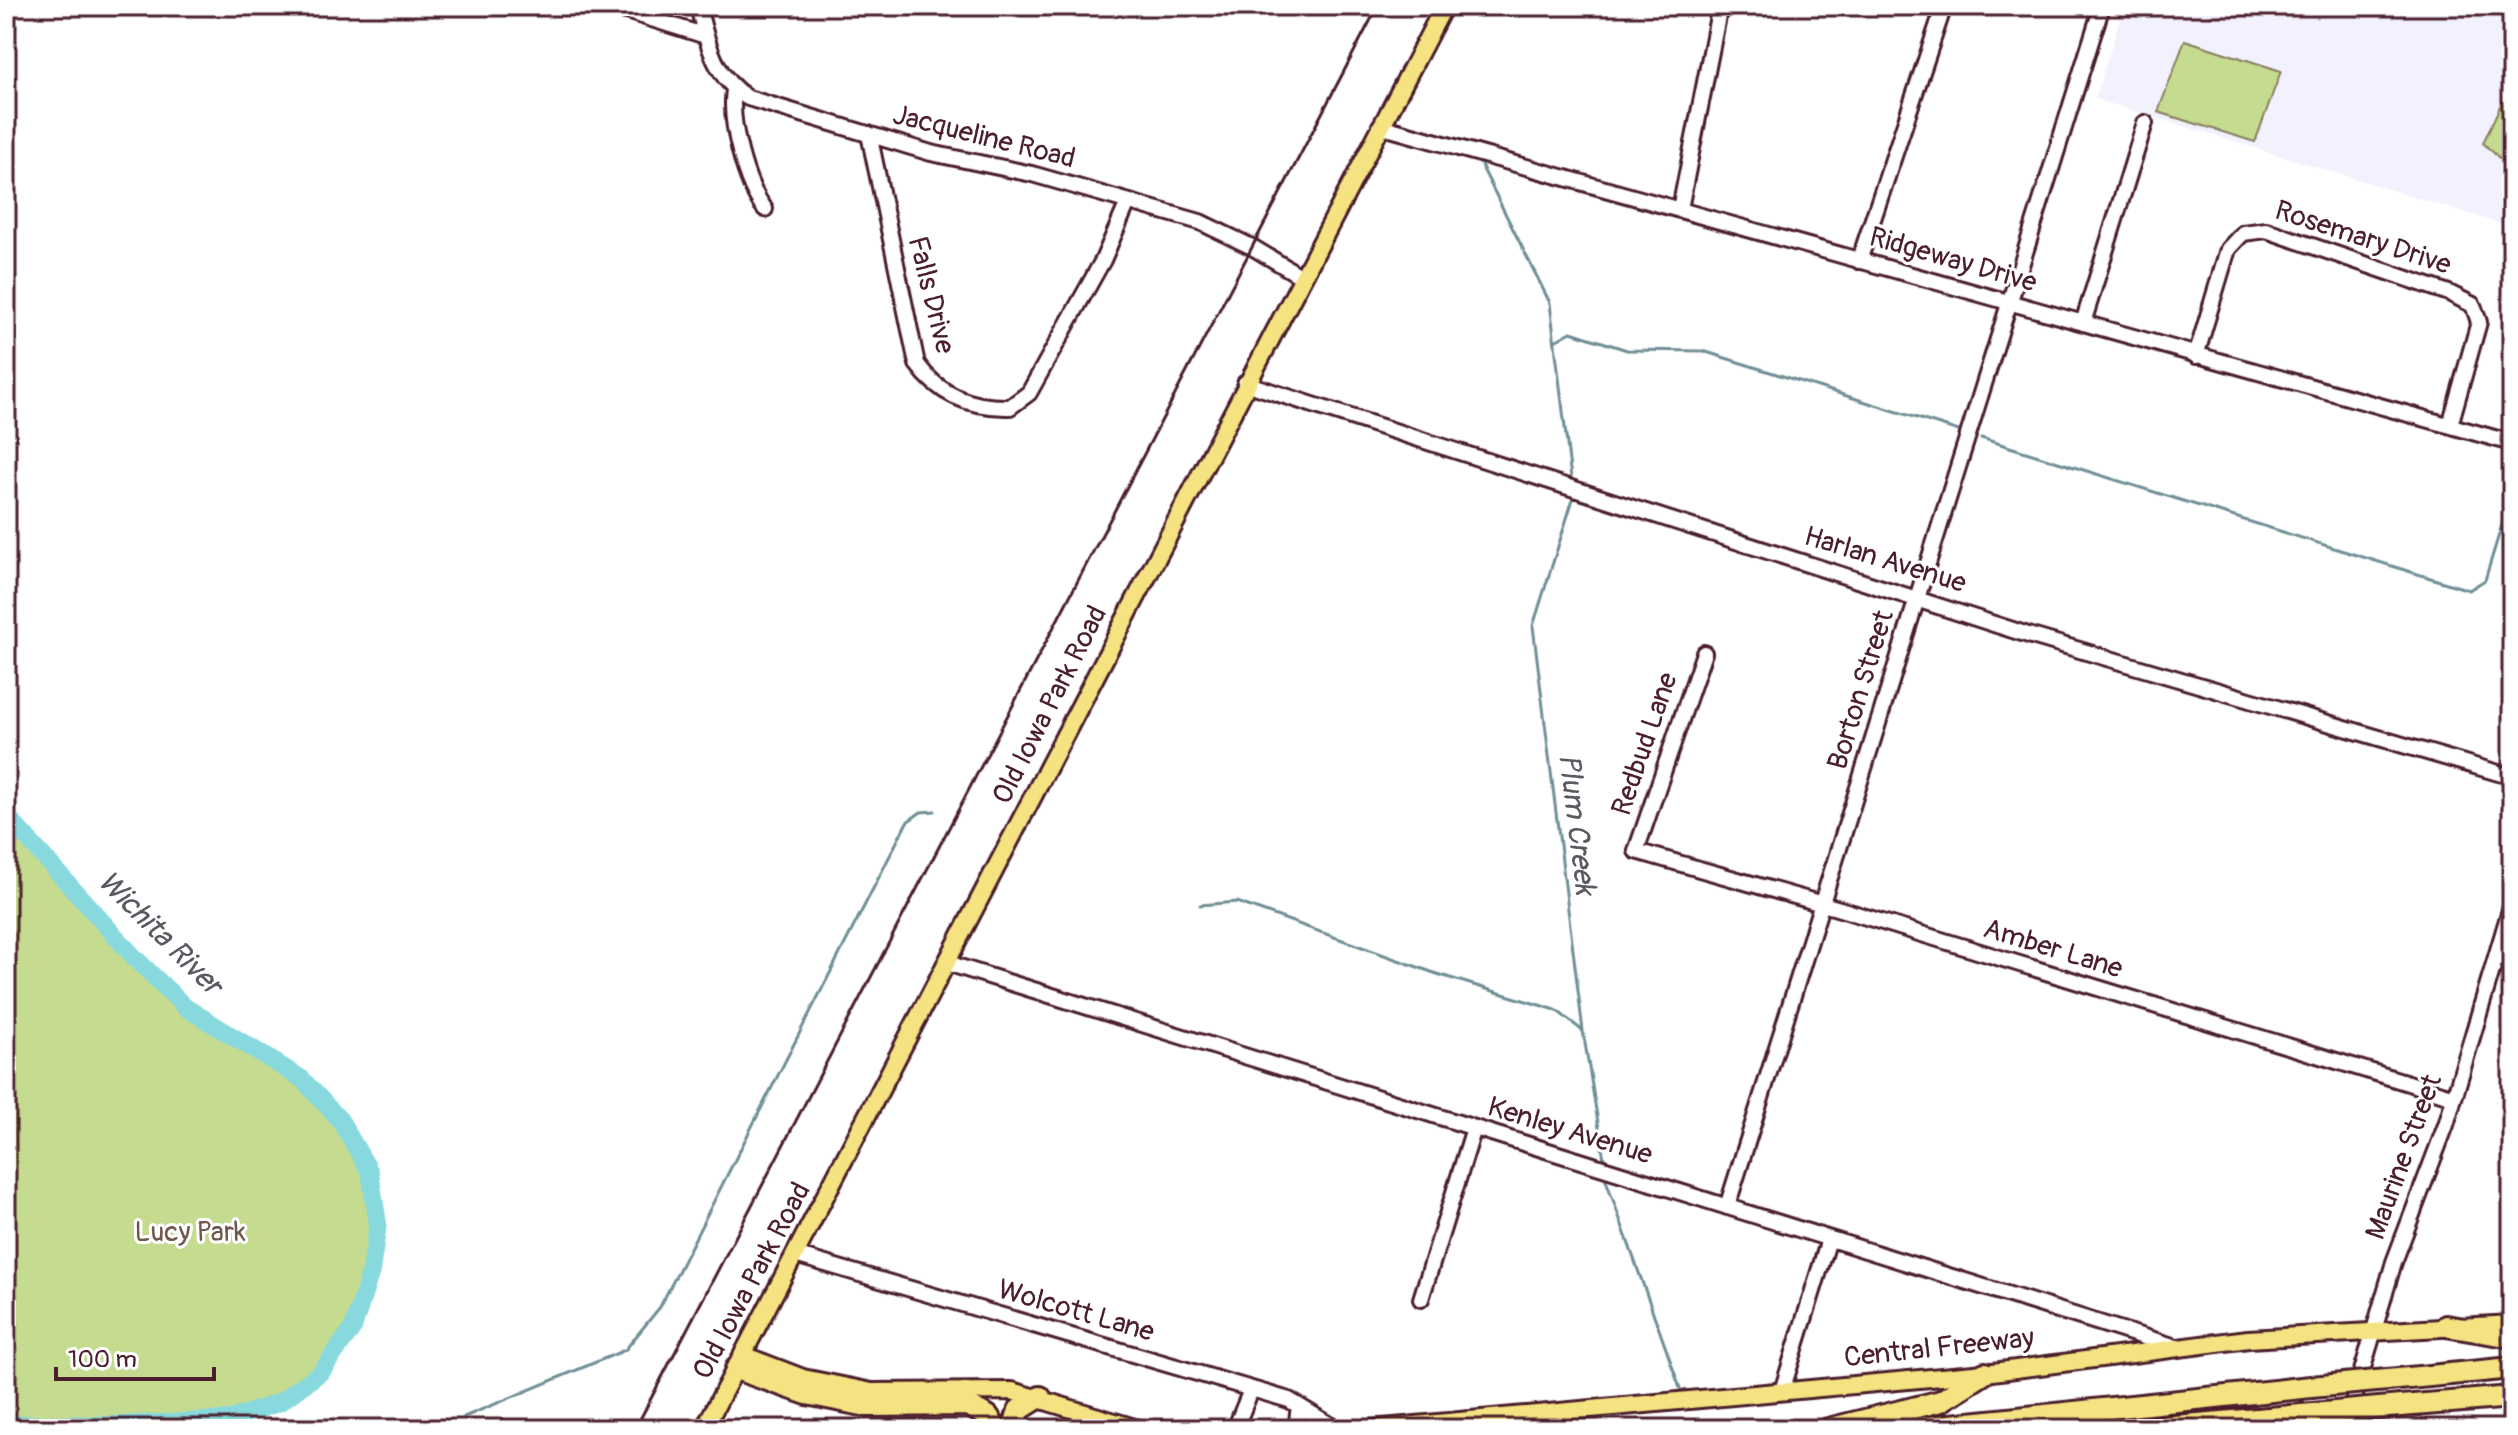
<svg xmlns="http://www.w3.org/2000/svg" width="2518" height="1435" font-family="Pangolin,sans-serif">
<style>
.built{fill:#f2f1fe}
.green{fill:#c5db90;stroke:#887d5e;stroke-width:2}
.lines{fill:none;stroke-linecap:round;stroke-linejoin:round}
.stream{stroke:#6f8f96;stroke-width:3}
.river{stroke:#87d9de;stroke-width:18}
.minor-casing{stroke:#4a1f2b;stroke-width:20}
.major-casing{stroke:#4a1f2b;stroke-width:22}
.highway-casing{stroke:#4a1f2b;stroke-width:26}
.minor{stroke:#fff;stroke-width:14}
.major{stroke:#f5e382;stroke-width:16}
.highway{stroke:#f5e382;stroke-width:20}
.rail{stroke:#4a1f2b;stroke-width:3}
.highway-bridge-casing{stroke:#4a1f2b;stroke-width:26;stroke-linecap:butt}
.highway-bridge{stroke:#f5e382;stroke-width:20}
.labels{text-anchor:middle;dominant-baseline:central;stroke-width:6;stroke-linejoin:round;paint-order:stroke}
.street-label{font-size:28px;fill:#4a1f2b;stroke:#fff}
.park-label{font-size:28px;fill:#6f5749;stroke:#fff}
.water-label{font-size:30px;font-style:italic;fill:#5c5761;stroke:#fff}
</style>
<rect width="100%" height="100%" fill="#fff"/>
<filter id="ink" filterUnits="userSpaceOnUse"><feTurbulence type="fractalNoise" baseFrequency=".0125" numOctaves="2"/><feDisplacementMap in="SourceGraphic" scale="16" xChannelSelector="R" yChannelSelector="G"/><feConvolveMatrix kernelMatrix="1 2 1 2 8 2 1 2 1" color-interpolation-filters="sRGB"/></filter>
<g filter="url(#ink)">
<!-- built -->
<path class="built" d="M2124,6h388v221l-417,-128z"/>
<!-- green -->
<path class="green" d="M2185,40l96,31 -26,71 -97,-30z
M2512,80v90l-29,-27z
M6,815l130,144 49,48 117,72 38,41 30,52 8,52 -7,47 -18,57 -32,44 -41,30 -51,18 -111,5 -112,-1z"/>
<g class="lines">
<!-- stream -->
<path class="stream" d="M1481,165l69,138 21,175
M1555,341l16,-9 56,18 76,1 259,81
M1981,438l488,152 16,-10 27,-88
M1573,499l-40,127 50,405 21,128
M1200,905l37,-3 200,72 119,36 27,21
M1606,1180l75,211
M464,1417l161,-67 35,-43 247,-485 14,-10 14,-1"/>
<!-- river -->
<path class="river" d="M6,815l130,144 49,48 117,72 38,41 30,52 8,52 -7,47 -18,57 -32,44 -41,30 -51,18 -111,5 -112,-1"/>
<!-- minor casing -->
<g class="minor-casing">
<path id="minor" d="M610,6l96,30
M698,6c9,35 16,72 50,92l183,55 101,21 168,48 52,25 50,30
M734,90c-5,31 11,94 31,119
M1380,126l1132,317
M869,134l48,230c23,32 54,44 93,43l19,-14 74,-133 25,-58
M1680,209l40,-203
M1859,261l85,-255
M2083,323l62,-200
M2196,356l32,-107 15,-16 23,-3 183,63 24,12 6,17 -29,103
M1245,383l780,251 487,143
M1704,653l-68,198 204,58 614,188
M947,963l1229,384
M1727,1207l375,-1201
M795,1255l494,145 48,29
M1421,1299l53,-171
M1782,1391l47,-152
M1235,1429l16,-39
M1296,1429l3,-23
M2345,1429l49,-167 52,-137 66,-222"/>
</g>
<!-- major casing -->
<g class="major-casing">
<path id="major" d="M743,1355l60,23 69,14 140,-1 126,38
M704,1429l740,-1423
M1372,1429l613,-56 263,-34 264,-15"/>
</g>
<!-- highway casing -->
<g class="highway-casing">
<path id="highway" d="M2446,1326l66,11
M736,1369l71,25 60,12 100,-1 21,11 8,13
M2409,1378l103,-10
M2401,1406l111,-9
M1013,1429l6,-19 21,-13
M1828,1429l113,-28 44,-28
M1912,1429l399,-42
M2140,1429l162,-14"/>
</g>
<!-- minor -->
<use href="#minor" class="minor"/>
<!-- major -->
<use href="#major" class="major"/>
<!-- highway -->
<use href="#highway" class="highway"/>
<!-- rail -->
<path class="rail" d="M635,1429l743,-1423"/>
<!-- highway-bridge casing -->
<g class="highway-bridge-casing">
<path id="highway-bridge" d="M2311,1387l98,-9
M2302,1415l99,-9"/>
</g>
<!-- highway-bridge -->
<use href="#highway-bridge" class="highway-bridge"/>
</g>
</g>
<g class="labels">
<!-- street labels -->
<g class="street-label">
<text transform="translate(984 137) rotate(14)">Jacqueline Road</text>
<text transform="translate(2363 238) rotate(18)">Rosemary Drive</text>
<text transform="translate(1953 260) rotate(16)">Ridgeway Drive</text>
<text transform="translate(931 295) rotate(76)">Falls Drive</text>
<text transform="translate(1885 560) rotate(17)">Harlan Avenue</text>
<text transform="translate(1861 690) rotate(-73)">Borton Street</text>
<text transform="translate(1050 705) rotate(-63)">Old Iowa Park Road</text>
<text transform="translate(1645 744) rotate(-71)">Redbud Lane</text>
<text transform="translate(2053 949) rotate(17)">Amber Lane</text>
<text transform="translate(1570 1131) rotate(17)">Kenley Avenue</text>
<text transform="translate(2404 1157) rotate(-70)">Maurine Street</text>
<text transform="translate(752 1281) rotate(-62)">Old Iowa Park Road</text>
<text transform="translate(1076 1311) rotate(16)">Wolcott Lane</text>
<text transform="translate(1939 1348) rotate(-6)">Central Freeway</text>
</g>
<!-- park labels -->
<g class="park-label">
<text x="190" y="1232">Lucy Park</text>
</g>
<!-- water labels -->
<g class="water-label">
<text transform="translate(1577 824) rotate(83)">Plum Creek</text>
<text transform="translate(160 933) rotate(45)">Wichita River</text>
</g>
</g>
<!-- margin -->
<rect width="2518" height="1435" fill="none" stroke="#fff" stroke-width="32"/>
<rect x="16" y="16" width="2486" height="1403" fill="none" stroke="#4a1f2b" stroke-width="3" filter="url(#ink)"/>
<!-- scale -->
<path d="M56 1367v12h158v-12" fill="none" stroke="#4a1f2b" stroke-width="4"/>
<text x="68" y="1367" font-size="24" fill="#4a1f2b" stroke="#ffffff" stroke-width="6" paint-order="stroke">100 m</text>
</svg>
